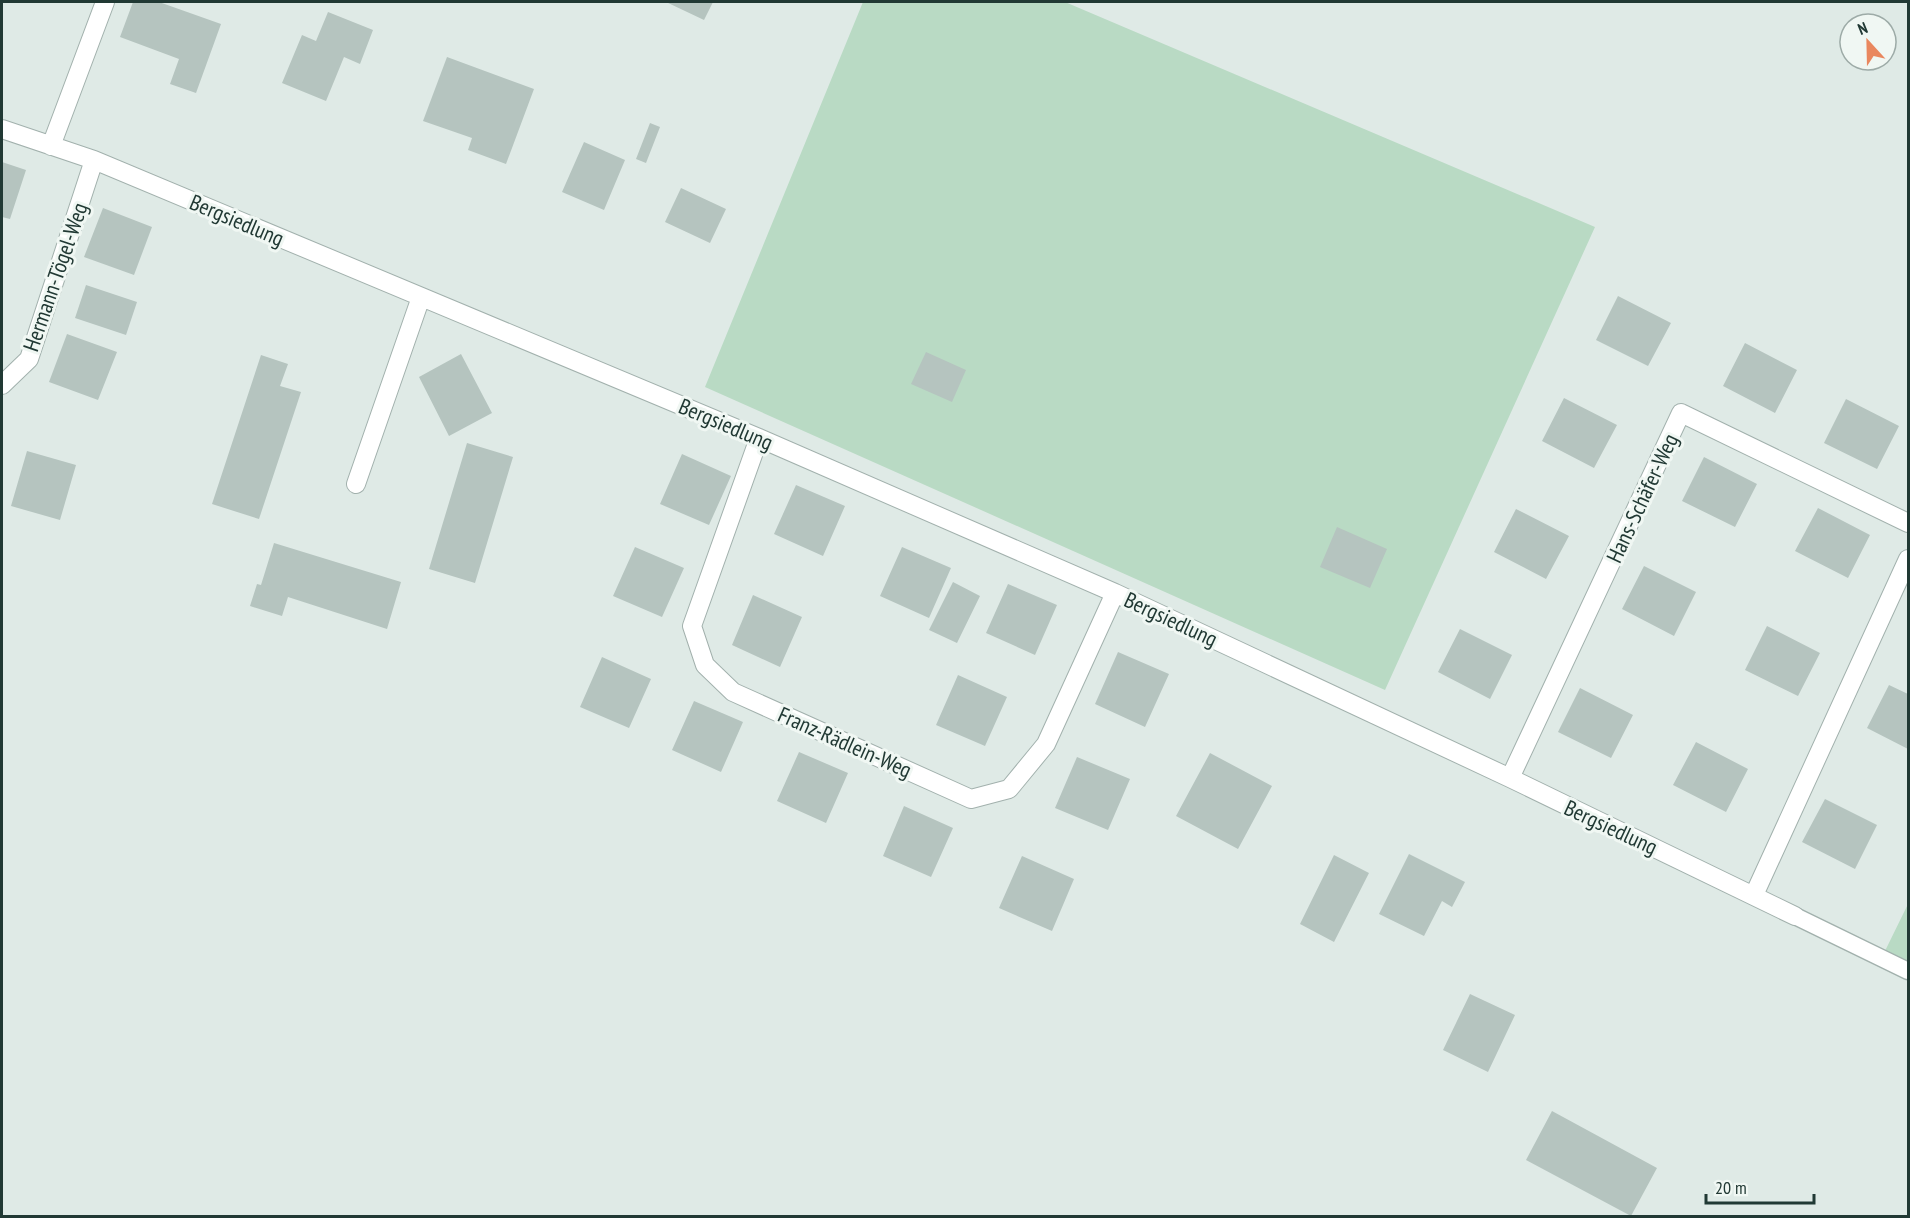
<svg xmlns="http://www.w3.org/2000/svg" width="1910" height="1218" font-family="'PT Sans Narrow',sans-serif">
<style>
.green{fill:#b9dac4}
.building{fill:#b5c4bf}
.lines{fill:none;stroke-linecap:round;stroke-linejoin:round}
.service-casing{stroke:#a2b1ad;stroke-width:19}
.minor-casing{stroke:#a2b1ad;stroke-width:20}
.service{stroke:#fff;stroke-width:16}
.minor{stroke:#fff;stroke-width:18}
.labels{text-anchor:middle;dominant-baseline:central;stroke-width:6;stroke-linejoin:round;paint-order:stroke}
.street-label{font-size:22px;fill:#213934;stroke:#f0f7f3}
</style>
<rect width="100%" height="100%" fill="#dfeae6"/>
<!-- green -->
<path class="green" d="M863,2h202l530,225 -210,463 -680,-303z
M1908,904v60l-23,-13z"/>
<!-- building -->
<path class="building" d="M133,2h26l62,22 -25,69 -26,-9 9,-25 -59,-22z
M666,2h47l-9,18z
M328,12l45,18 -13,34 -16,-7 -18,44 -44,-18 20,-48 14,6z
M447,57l87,32 -28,75 -38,-14 4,-12 -49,-17z
M650,123l10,4 -14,36 -10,-4z
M584,142l41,18 -21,50 -42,-18z
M2,162l24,8 -16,49 -8,-2z
M681,188l45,21 -16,34 -45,-21z
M103,208l49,19 -18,48 -50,-18z
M86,285l51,17 -11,33 -51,-17z
M1618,296l53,27 -23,43 -52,-26z
M67,334l50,18 -19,48 -49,-18z
M1745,343l52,27 -22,43 -52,-27z
M926,352l40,18 -14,32 -41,-18z
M461,354l31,59 -43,23 -30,-59z
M261,355l27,9 -8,22 21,6 -42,127 -47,-15z
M1564,398l53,27 -23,43 -52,-27z
M1846,399l53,27 -22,43 -53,-26z
M467,443l46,14 -38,126 -46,-14z
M27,451l49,14 -16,55 -49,-14z
M682,454l49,22 -22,49 -49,-21z
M1704,457l53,27 -22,43 -53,-26z
M796,485l49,21 -22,50 -49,-22z
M1818,508l52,27 -22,43 -53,-27z
M1516,509l53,27 -23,43 -52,-27z
M1337,527l50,22 -17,39 -50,-21z
M274,543l127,39 -14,47 -99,-32 -6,19 -32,-10 7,-22 4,1z
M635,547l49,21 -22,49 -49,-21z
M902,547l49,21 -22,50 -49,-22z
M1644,566l52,26 -22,44 -52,-27z
M953,582l27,14 -23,47 -28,-13z
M1008,584l49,21 -22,50 -49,-22z
M753,595l49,22 -22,50 -48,-22z
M1767,626l53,27 -22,43 -53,-26z
M1460,629l52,26 -22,44 -52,-27z
M1118,652l51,22 -24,53 -50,-23z
M602,657l49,22 -22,49 -49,-21z
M958,675l49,22 -22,49 -49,-21z
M1889,685l19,9v55l-41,-21z
M1580,688l53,27 -22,43 -53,-26z
M694,701l49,21 -22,50 -49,-22z
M1696,742l52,27 -22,43 -53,-27z
M799,752l49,21 -22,50 -49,-22z
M1210,753l62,33 -34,63 -62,-33z
M1077,757l53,22 -22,51 -53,-22z
M1825,799l52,26 -22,44 -53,-27z
M904,806l49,22 -22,49 -48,-21z
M1409,854l56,28 -13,25 -10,-6 -18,35 -45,-22z
M1334,855l35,18 -35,69 -34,-18z
M1022,856l52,23 -22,52 -53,-23z
M1470,994l45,21 -27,57 -45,-22z
M1552,1111l105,57 -26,48 -105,-56z"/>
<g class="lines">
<!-- service casing -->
<g class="service-casing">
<path id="service" d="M1795,916l113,55"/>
</g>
<!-- minor casing -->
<g class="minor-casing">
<path id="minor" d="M2,129l92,31 665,278 356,155 395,185 285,138
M51,146l54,-144
M2,385l27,-26 65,-199
M759,438l-67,188 13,39 28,27 238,107 38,-10 37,-45 69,-151
M356,484l65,-187
M1510,778l171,-365 227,110
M1754,895l154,-336"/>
</g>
<!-- service -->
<use href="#service" class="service"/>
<!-- minor -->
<use href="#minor" class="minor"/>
</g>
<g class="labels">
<!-- street labels -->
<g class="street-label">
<text transform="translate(237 220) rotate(23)">Bergsiedlung</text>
<text transform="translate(55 277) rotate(-71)">Hermann-Tögel-Weg</text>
<text transform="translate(726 424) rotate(23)">Bergsiedlung</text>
<text transform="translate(1642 498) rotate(-65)">Hans-Schäfer-Weg</text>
<text transform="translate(1171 619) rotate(25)">Bergsiedlung</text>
<text transform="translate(845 742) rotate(24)">Franz-Rädlein-Weg</text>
<text transform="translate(1611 827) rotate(25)">Bergsiedlung</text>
</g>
</g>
<!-- border -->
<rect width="1910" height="1218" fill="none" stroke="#213934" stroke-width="6"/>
<!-- north arrow -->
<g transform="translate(1868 42) rotate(338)"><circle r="28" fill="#f0f7f3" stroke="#9daba7" stroke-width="1.5"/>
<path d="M0-4.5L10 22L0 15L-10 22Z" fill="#e9875e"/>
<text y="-9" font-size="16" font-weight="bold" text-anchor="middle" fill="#213934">N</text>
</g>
<!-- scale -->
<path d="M1706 1194v9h108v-9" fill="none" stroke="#213934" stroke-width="3"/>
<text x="1715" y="1194" font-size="18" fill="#213934" stroke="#f0f7f3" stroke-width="4.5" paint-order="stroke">20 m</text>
</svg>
